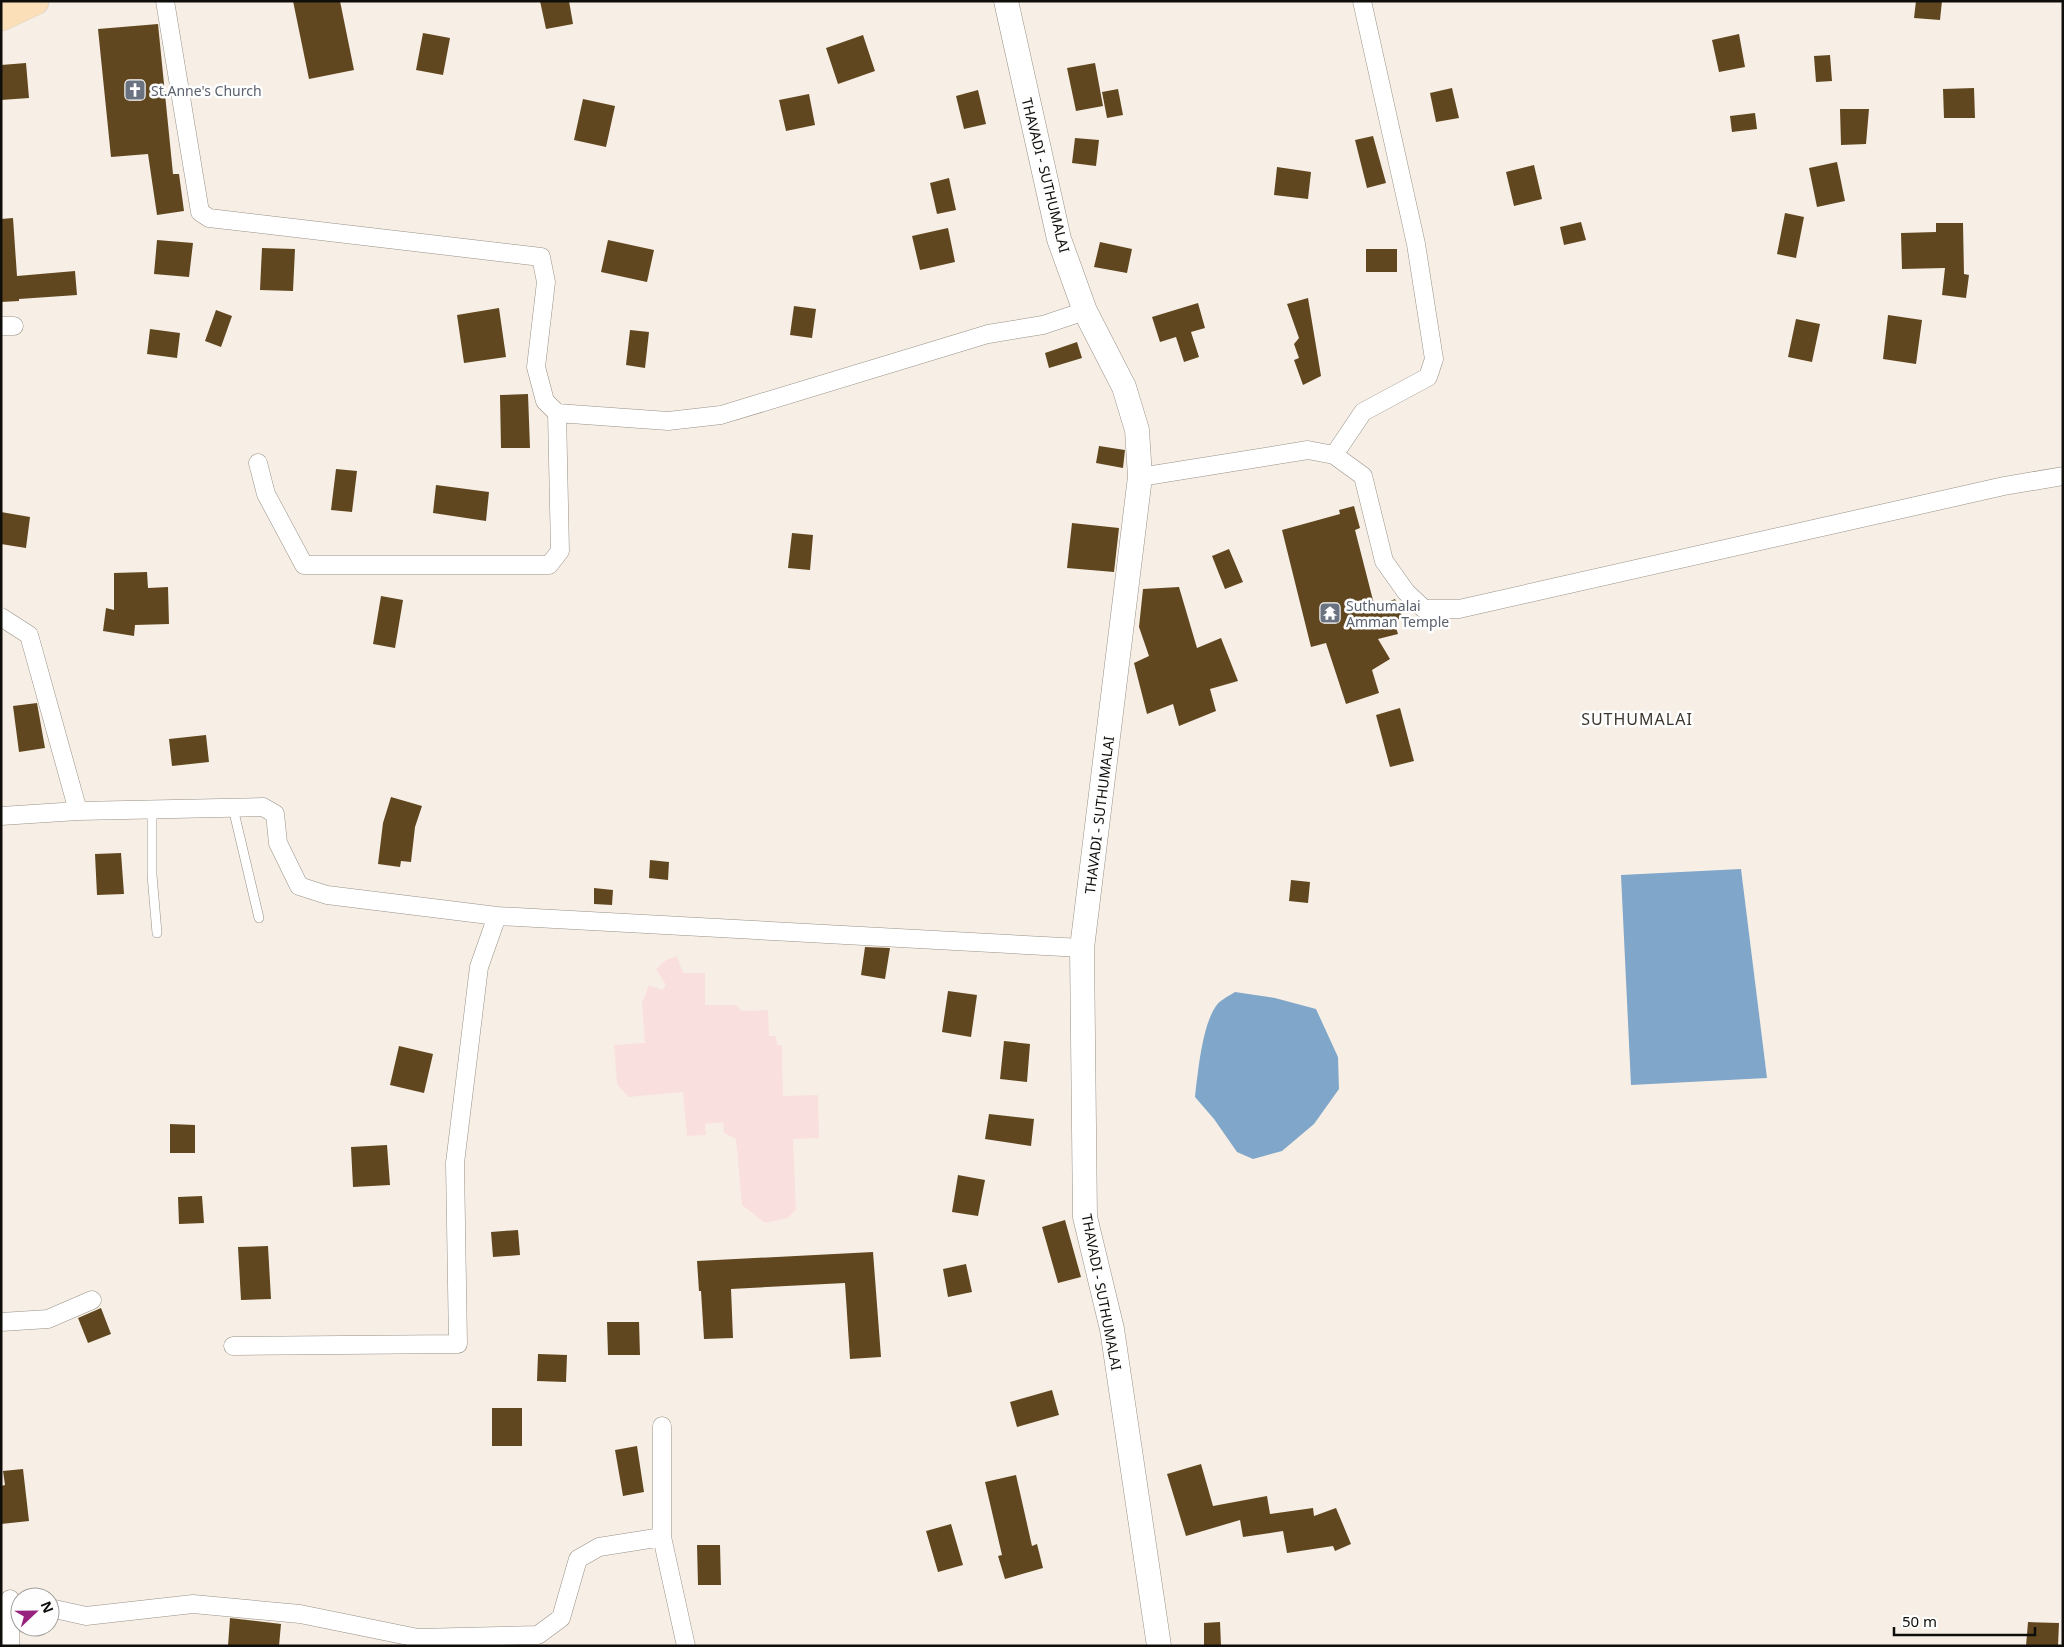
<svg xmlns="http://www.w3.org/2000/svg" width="2064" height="1647" font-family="'Noto Sans',sans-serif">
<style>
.education{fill:#fadfdf}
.water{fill:#80a6c9}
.building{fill:#61471f}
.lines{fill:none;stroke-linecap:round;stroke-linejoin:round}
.service-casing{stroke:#989187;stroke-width:10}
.minor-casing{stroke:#989187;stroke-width:19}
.secondary-casing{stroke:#989187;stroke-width:25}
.primary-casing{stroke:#cfcfce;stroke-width:29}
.service{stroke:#fff;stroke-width:9}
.minor{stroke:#fff;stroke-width:18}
.secondary{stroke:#fff;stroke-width:24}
.primary{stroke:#fadfb9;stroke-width:28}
.labels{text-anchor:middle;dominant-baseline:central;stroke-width:5;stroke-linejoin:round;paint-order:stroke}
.worship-label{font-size:14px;fill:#5b616d;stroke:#fefefe;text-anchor:start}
.street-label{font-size:14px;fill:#100e0a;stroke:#fefefe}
.quarter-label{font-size:16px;letter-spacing:1px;fill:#3b352c;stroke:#fefefe}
</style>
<rect width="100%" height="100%" fill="#f7efe5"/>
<!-- education -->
<path class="education" d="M677,956l6,17h22v32h31l6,6 26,-1 1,26h7l1,9h5l1,51 35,-1 1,43 -26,1 3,70 -8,9 -23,5 -23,-18 -6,-66 -12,-6 -1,-11 -18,2 1,11 -19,1 -4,-44 -55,5 -11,-13 -3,-39 31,-2 -3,-40 7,-18 13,5 4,-5 -10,-16 10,-9z"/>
<!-- water -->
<path class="water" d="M1741,869l26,209 -136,7 -10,-210z
M1235,992l40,6 41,11 22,48 1,32 -25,35 -32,27 -29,8 -16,-7 -23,-33 -19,-22c3,-25 7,-71 21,-91 4,-6 13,-10 19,-14z"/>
<!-- building -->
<path class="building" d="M293,1h47l14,69 -45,9z
M540,1h29l4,23 -27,5z
M1916,1h26l-2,19 -26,-2z
M158,24l15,150h6l5,37 -27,4 -9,-61 -37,3 -13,-128z
M423,33l27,5 -7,37 -27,-5z
M1739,34l6,33 -26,5 -7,-32z
M863,35l12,36 -37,13 -12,-36z
M1830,55l2,26 -16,1 -2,-26z
M26,63l3,35 -28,2v-35z
M1095,63l8,43 -27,5 -9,-43z
M1452,88l7,30 -23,4 -6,-29z
M1974,88l1,30h-31l-1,-29z
M1118,89l5,26 -16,3 -5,-26z
M978,90l8,34 -22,5 -8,-33z
M809,94l6,31 -29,6 -7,-31z
M583,99l32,7 -9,41 -32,-7z
M1840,109h29l-3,35 -25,1z
M1755,113l2,16 -25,3 -2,-16z
M1373,136l13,47 -19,5 -12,-48z
M1075,138l24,2 -3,26 -24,-3z
M1837,162l8,39 -28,6 -8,-39z
M1534,165l8,34 -28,7 -8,-34z
M1277,167l34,5 -3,27 -34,-4z
M949,178l7,32 -19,4 -7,-31z
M1785,213l19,4 -8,41 -19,-4z
M13,218l4,58 58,-5 2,24 -58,4v2l-18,1v-83z
M1581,222l5,18 -22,5 -4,-18z
M1936,223h27l1,51 5,1 -3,23 -24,-3 3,-27 -43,1 -1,-36 35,-1z
M948,228l7,34 -35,8 -8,-34z
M157,240l36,3 -4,34 -35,-3z
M608,240l46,10 -7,32 -46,-10z
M1100,242l32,7 -5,24 -33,-6z
M262,248l33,1 -2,42 -33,-1z
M1366,249h31v23h-31z
M1308,298l13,78 -18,9 -9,-25 5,-2 -5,-14 5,-6 -12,-34z
M1198,303l7,25 -14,4 8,25 -15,5 -8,-25 -16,5 -8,-25z
M794,306l22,3 -4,29 -22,-3z
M499,308l7,49 -42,6 -7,-48z
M216,310l16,6 -11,31 -16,-6z
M1888,315l34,5 -6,44 -33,-5z
M1796,319l24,5 -8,38 -24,-5z
M150,329l30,4 -3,25 -30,-4z
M630,330l19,2 -4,36 -19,-3z
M1077,342l5,16 -33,10 -4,-15z
M528,394l2,54h-29l-1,-53z
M1099,446l26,4 -2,18 -27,-5z
M336,469l21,2 -5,41 -21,-2z
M436,485l53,7 -3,29 -53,-8z
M1354,506l6,22 -5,2 20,78 20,-9 8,19 -9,3 4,13 -20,5 12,20 -18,11 7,23 -33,11 -20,-61 -15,4 -29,-117 58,-16 -1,-4z
M1,512l29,5 -4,31 -25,-4z
M1072,523l47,5 -5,44 -47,-4z
M792,533l21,2 -3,35 -22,-2z
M1229,549l14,33 -18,7 -13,-33z
M147,572l1,16 20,-1 1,37 -34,1 -1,11 -31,-5 3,-23 8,2v-37z
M1179,587l18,61 24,-10 17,43 -28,8 6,22 -37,15 -6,-22 -26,10 -13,-51 15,-7 -10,-29 4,-38z
M381,596l22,4 -8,48 -22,-4z
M37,703l8,45 -26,4 -6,-46z
M1400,708l14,53 -24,6 -14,-52z
M206,735l3,27 -37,4 -3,-27z
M391,797l31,9 -7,21 -4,35 -10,-1 -1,6 -22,-3 5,-41z
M121,853l3,41 -27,1 -2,-41z
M650,860l19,2 -1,18 -19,-2z
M1291,880l19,2 -2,21 -19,-2z
M594,888l19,2 -1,15 -18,-1z
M865,947l25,1 -5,31 -24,-4z
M948,991l29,4 -6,42 -29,-5z
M1004,1041l26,3 -3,38 -27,-3z
M399,1046l34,8 -9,39 -34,-8z
M989,1114l45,5 -3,27 -46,-7z
M170,1124l25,1v28h-25z
M387,1145l3,40 -37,2 -2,-40z
M958,1175l27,5 -7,36 -26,-4z
M202,1196l2,27 -25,1 -1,-27z
M1065,1220l16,57 -23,6 -16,-56z
M518,1230l2,25 -27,2 -2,-25z
M268,1246l3,53 -30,1 -3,-53z
M873,1252l8,105 -31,2 -5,-76 -114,6 2,49 -29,1 -3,-48h-2l-2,-30z
M966,1264l6,28 -24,5 -5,-28z
M101,1308l10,26 -23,9 -10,-25z
M607,1322h32l1,33h-32z
M538,1354l29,1 -1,27 -29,-1z
M1052,1390l7,25 -42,12 -7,-25z
M492,1408h30v38h-30z
M637,1446l7,46 -21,4 -8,-46z
M1201,1464l12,42 54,-10 3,18 43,-6 1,8 22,-8 15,36 -16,7 -2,-5 -46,7 -4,-22 -40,6 -3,-17 -54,16 -19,-62z
M23,1469l6,52 -28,3v-38l4,-1 -2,-14z
M1016,1475l16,71 5,-2 6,24 -38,11 -7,-23 4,-1 -17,-73z
M951,1524l12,41 -25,7 -12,-41z
M697,1545h23l1,40h-23z
M230,1618l51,6 -2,22h-51z
M1220,1622l1,24h-17v-23z
M2028,1622l31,1 -1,23h-32z"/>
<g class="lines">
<!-- service casing -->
<g class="service-casing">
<path id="service" d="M233,808l26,110
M152,810v65l5,58"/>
</g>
<!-- minor casing -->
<g class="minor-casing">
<path id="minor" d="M165,1l35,211 9,6 332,39 5,25 -10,85 9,34 12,12 111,8 53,-6 267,-81 55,-9 42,-14
M1,326h13
M1334,455l29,-43 65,-35 6,-18 -18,-115 -54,-243
M258,463l8,31 38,71h245l11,-14 -3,-138
M1140,477l168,-27 26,5 29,21 21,85 22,31 18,17h35l545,-123 59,-10
M1,617l28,18 49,176
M1,816l77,-5 185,-4 12,7 3,29 21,43 28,9 170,21 585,32
M1,1322l47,-3 44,-19
M233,1346l225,-2 -3,-181 24,-196 18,-51
M662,1426v111l24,109
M10,1599v47
M50,1608l36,8 107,-12 107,10 118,24 120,-3 23,-17 17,-59 21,-12 63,-10"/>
</g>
<!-- secondary casing -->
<g class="secondary-casing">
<path id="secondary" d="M1006,1l53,238 26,72 39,76 13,43 3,47 -58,471 3,269 27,112 47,317"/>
</g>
<!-- primary casing -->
<g class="primary-casing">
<path id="primary" d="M1,17l34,-16"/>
</g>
<!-- service -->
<use href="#service" class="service"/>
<!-- minor -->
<use href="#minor" class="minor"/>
<!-- secondary -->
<use href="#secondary" class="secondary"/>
<!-- primary -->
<use href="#primary" class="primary"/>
</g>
<!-- icons -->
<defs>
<g id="church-square" transform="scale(1.125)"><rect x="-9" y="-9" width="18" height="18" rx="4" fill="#6b7280" stroke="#fefefe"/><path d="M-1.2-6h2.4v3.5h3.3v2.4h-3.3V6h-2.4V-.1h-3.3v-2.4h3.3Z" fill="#fff"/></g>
<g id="temple-square" transform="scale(1.125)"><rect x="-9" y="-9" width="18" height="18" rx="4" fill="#6b7280" stroke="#fefefe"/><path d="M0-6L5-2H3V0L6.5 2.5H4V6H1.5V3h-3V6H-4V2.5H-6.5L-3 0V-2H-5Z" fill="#fff"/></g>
</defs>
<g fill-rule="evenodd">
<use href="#church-square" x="135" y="90"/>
<use href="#temple-square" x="1330" y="613"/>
</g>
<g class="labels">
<!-- worship labels -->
<g class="worship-label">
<text x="151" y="90">St.Anne's Church</text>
<text x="1346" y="605">Suthumalai<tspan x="1346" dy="16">Amman Temple</tspan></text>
</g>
<!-- street labels -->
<g class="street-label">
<text transform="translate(1046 175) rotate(76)">THAVADI - SUTHUMALAI</text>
<text transform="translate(1099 815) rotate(-83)">THAVADI - SUTHUMALAI</text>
<text transform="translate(1102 1292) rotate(79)">THAVADI - SUTHUMALAI</text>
</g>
<!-- quarter labels -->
<g class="quarter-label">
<text x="1637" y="719">SUTHUMALAI</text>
</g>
</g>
<!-- border -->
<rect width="2064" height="1647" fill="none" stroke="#100e0a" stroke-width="5"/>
<!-- north arrow -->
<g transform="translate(35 1612) rotate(68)"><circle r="24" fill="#fefefe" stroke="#9f9e9c"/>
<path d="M0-4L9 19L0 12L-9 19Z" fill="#98237f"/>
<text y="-8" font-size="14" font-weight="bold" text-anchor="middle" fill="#100e0a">N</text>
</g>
<!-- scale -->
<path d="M1894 1627v8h141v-8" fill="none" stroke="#100e0a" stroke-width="2.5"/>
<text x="1902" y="1627" font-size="15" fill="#100e0a" stroke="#fefefe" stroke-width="4" paint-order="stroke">50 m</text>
</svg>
